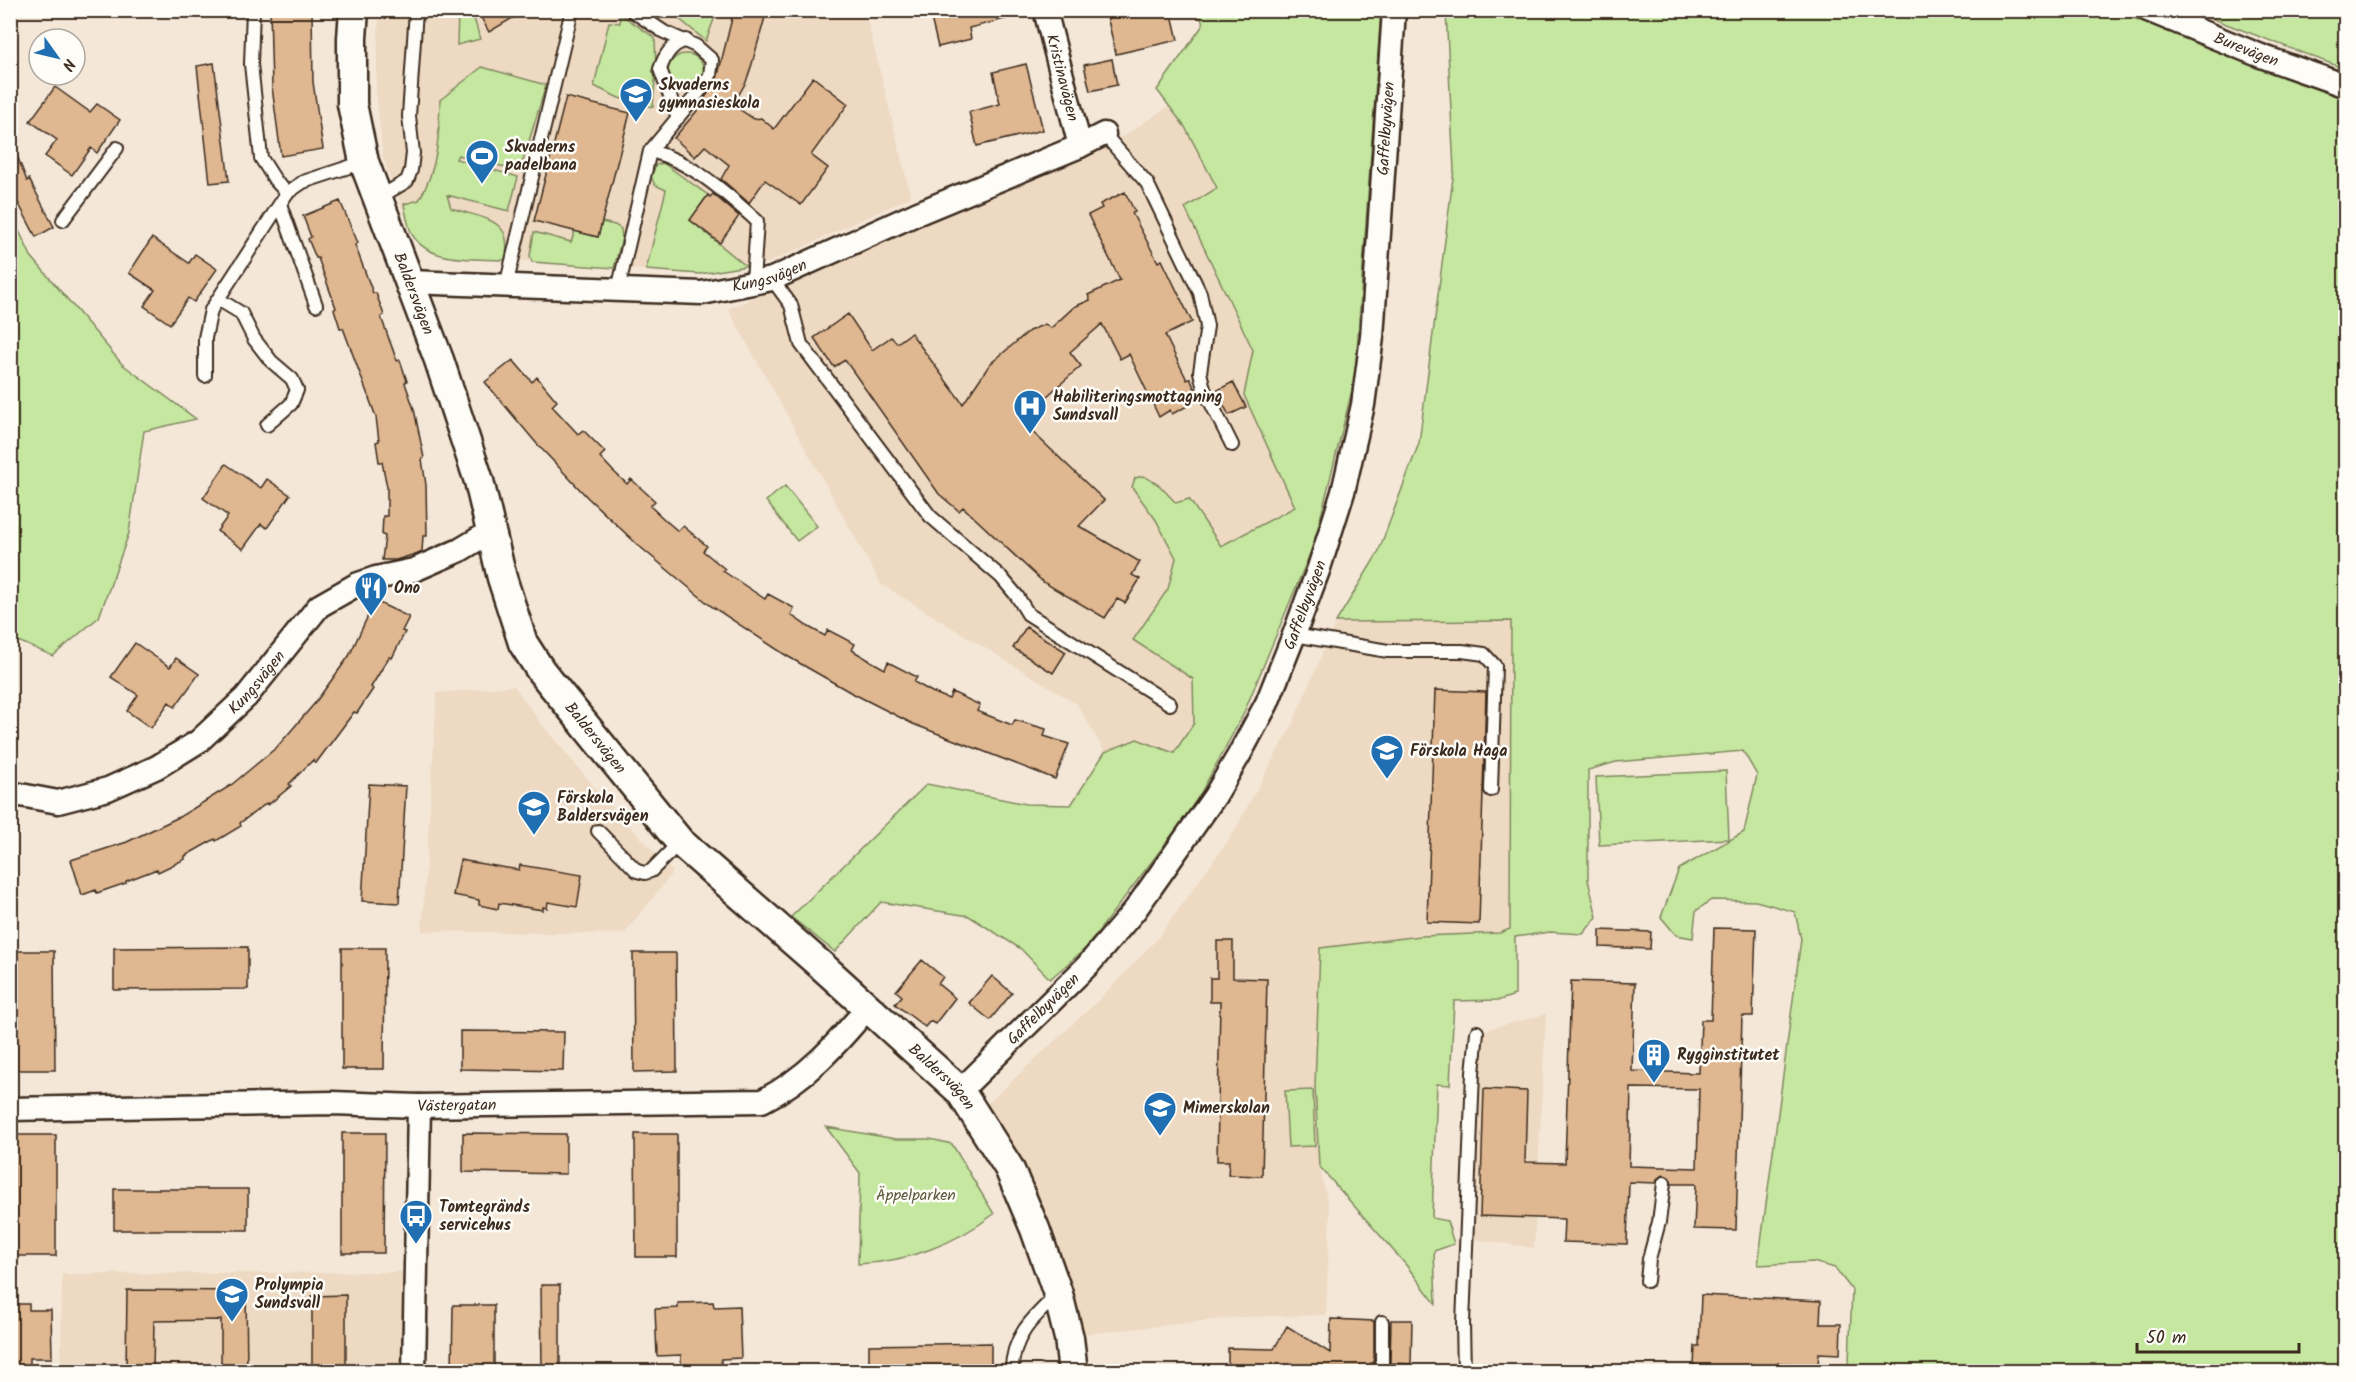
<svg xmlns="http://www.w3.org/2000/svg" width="2356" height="1382" font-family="Kalam,sans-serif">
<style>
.built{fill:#eed9c2}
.green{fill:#c5e7a0;stroke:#80885f;stroke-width:1.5}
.building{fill:#dfb790;stroke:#3b2a1e;stroke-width:1.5;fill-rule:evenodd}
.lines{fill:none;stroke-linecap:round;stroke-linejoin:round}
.service-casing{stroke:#3b2a1e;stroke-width:16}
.minor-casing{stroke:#3b2a1e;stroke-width:27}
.tertiary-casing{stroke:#3b2a1e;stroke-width:33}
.service{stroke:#fdfcf7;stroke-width:12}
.minor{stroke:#fdfcf7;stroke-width:22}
.tertiary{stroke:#fdfcf7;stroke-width:28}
.labels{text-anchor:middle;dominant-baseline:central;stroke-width:5;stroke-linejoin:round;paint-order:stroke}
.street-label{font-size:16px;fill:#3b2a1e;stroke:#fdfcf7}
.poi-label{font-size:16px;font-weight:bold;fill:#3b2a1e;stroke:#fdfcf7;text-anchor:start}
.park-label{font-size:16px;fill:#5e593e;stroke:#fdfcf7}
</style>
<rect width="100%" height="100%" fill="#f4e7d8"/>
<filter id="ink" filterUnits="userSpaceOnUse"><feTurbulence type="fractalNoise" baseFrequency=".0167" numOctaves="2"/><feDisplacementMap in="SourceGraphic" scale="12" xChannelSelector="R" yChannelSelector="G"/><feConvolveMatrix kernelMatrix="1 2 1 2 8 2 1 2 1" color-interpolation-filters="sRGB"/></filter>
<g filter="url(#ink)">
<!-- built -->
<path class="built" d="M379,11h486l46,186 -143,66 -68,11 -230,-17 -46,-10 -12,-12 -29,-77 -7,-69z
M1169,106l16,21 32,61 -32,21 68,141 -9,45 51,112 -74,39 -32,-47 -13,4 -17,-18 -27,2 24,33 20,38 -8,31 -35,51 60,39 1,44 -20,30 -37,-14 -32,13 -28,-48 -196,-120 -153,-275 399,-175z
M1511,620l-1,309 -10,4 -79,3 -101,12 -5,138 5,84 10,42 -4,103 -86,2 -155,17 -21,-65 -77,-165 114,-106 56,-59 75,-104 60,-110 44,-103z
M514,686l29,40 63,75 67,71 -49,62 -202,-3 15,-238z
M1546,1014l-12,234 -68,-10 11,-206z
M403,1272v99l-342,1 1,-98z"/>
<!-- green -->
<path class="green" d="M672,10l45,1 -11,30 -35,-29z
M458,11h14l8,28 -23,6z
M1199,11h182l-26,367 -41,166 -71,171 -51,94 -107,140 -35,30 -29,-30 -52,-33 -88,-14 -46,50 -44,-35 136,-133 99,20 45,1 34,-53 32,-13 37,14 20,-30 -1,-44 -60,-39 35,-51 8,-31 -20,-38 -24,-33 3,-9 9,-2 15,9 17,18 13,-4 32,47 74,-39 -51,-112 9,-45 -68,-142 32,-20 -32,-61 -28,-37 46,-65z
M1446,11h669l230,87v1273h-501l5,-10 3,-71 -17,-22 -22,-6 -55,3 43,-326 -6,-27 -39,-11 -45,-1 -15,11 -3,27 -17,-3 -15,-18 18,-48 65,-37 13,-57 -14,-24 -127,11 -28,8v110l9,37 -14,17 -33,-2 -35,5v58l-15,5 -46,1 -4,84 -13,-1 -5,134 15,3 7,23 -20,7 2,53 -30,-39 -87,-99 -4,-80 5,-138 101,-12 79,-3 10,-4 1,-308 -175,1 42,-69 41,-110 35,-273z
M2192,11h153v58z
M620,14l35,24 1,29 -3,40 -34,-9 -25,-12 15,-64 11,1z
M668 72a18 18 0 1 1 36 0a18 18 0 1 1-36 0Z
M482,67l64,18 -26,86 -62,-16 -2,4 62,18 -9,34 -62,-16 4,13c32,11 64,10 54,52 -29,-2 -74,4 -92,-24 -5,-8 -7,-22 -9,-32l15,-4c19,-31 20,-64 21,-100z
M663,163l45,32 -18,25 56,46 -46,8 -54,-4 20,-80 -11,-5 -4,-8 5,-12z
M11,214l20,42 91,108 74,55 -52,12 -15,102 -30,84 -46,39 -42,-18z
M602,222l13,3 6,4 1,9 -8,30 -82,-6 -2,-6 4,-24 37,10 4,-11 23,6z
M785,486l32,40 -20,15 -31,-40z
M1726,771l3,68 -130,6 -3,-68z
M1313,1090l2,56 -27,1 -3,-56z
M826,1127l70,12h34l22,5 42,70c-39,30 -87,48 -136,50l2,-91z"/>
<!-- building -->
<path class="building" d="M270,10h42l1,72 10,67 -42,7 -9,-69z
M477,10h49l-37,22z
M734,10h33l-15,54 -6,18 -13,23 21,14 7,-1 13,11 39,-52 35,27 -37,51 17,13 -27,37 -36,-25 -16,23 -28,-24 8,-14 -24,-19 -10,11 -21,-19 22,-26 21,-33z
M929,10h83l1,7 -44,11 2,11 -33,8z
M1112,10h59l7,30 -62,14 -9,-38 6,-1z
M1112,59l5,26 -27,6 -6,-26z
M214,63l15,118 -19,2 -13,-117z
M1026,64l17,66 -66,16 -8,-34 31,-8 -7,-32z
M55,87l35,25 7,-8 23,16 -23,33 -6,-5 -19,27 -27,-19 12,-16 -27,-19z
M566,97l64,16 -32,124 -64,-16z
M10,143h2l15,38 2,-2 25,48 -18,10 -26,-50z
M1125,192l10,20 -3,1 26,49 4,-2 30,62 -27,13 22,45 3,-2 9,22 -27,14 -2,-4 -11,7 -30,-63 -9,5 -18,-35 -32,28 11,14 -61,54 84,80 -25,26 61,36 -8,13 8,4 -15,24 -8,-4 -12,19 -62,-36 -80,-75 -4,4 -20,-17 -94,-134 -11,7 -20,-29 34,-24 24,36 19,-13 6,6 14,-10 52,71 27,-40 39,-33 16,-7 6,4 23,-21 16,-7 -2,-5 32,-15 -32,-65 14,-7 -2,-4z
M713,194l26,22 -19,27 -30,-23 18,-25 2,2z
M340,201l18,42 -3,2 18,48h3l8,22 -3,2 16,44 3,-1 7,21 -2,2 9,26 10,49 -2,1 4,26 1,51h-4l-1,16 -26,8h-14l3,-24 -3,-1 1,-19h4v-29l-5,-25h-3l-3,-20 3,-1 -3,-24 -33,-89h-3l-6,-19 2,-1 -18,-50h-2l-8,-19 3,-2 -8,-21z
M152,238l37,25 6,-9 22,15 -23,33 -6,-4 -18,26 -26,-18 11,-16 -26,-17z
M513,360l19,22 5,-5 20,24 -5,5 26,28 5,-4 22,22 -5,5 13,14 14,13 4,-5 24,22 -5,5 14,13 14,12 5,-5 24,20 -4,5 22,18 -2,2 42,28 3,-5 26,14 -3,7 16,11 18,10 3,-6 27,14 -3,6 15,9 18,10 3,-7 29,15 -3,5 18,10 17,7 3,-7 28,13 -3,6 35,14 3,-5 31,9 -2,7 25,8 -14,35 -142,-55 -63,-32 -63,-36 -76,-50 -72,-60 -52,-49 -50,-53 -52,-62z
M1233,382l13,25 -17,8 -13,-24z
M226,464l35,24 6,-9 23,16 -23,33 -6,-4 -18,25 -26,-18 11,-15 -25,-18z
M375,601l34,16 -7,14 3,1 -13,26 -3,-1 -18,30 2,2 -16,24 -3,-1 -38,51 -3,-3 -24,24 2,2 -23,19 -1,-2 -27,20 1,3 -25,15 -1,-2 -30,17v3l-27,13 -1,-3 -31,12v2l-29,10 -1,-3 -14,5 -11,-35 56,-18 54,-26 49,-30 47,-39 38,-44 34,-47z
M1026,627l40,25 -13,21 -40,-25z
M135,643l35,24 6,-9 23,16 -24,33 -6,-5 -18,26 -24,-17 11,-16 -27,-18z
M1435,690l51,2 -7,232 -52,-2z
M369,784l37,2 -7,117 -37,-2z
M460,860l59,10 1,-5 62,10 -5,32 -29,-5 -1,6 -4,-1v3l-44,-7 -1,6 -19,-4v-5l-26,-5z
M1714,928l42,1 -3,87h-11l-6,214 -42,-1 2,-45h-24l-3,-7 -5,-2 -6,3 -2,5 -27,-1 -2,62 -64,-2 1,-23 -84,-3 4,-127 43,2 -2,71 40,1 6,-182 64,2 -3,88 67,2 2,-53h10zM1631,1088l68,1 -2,79 -68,-2z
M1600,930l51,2 -1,17 -50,-2z
M1217,941h16v37l34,1 -5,197 -34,-1 1,-14h-12l3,-159h-10v-24h7z
M248,947v42l-134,1v-42z
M342,948h43l-1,121h-42z
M12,951h42l1,119h-42z
M633,953h43l1,118 -43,1z
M922,960l21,17 -5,7 17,14 -20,26 -5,-3 -5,6 -30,-23 7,-8 -6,-5z
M992,976l20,17 -22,27 -21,-17z
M460,1031l104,1 -1,39 -103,-2z
M342,1133h43l-1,120h-42z
M463,1133l103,1v40l-103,-2z
M635,1134h42v123h-41z
M14,1135h42v121h-42z
M114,1189h134v41h-134z
M541,1285h19v86h-18z
M127,1290l119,1 1,80h-26v-51l-67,1 -1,50h-27z
M346,1295v76h-34v-75z
M1701,1295l120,6 -1,23h21l-1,30 -21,-1 -1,12 -40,-2v8l-84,-5 1,-20h4z
M713,1302l1,5 25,-1 2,52 -20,1v12h-40v-16l-24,1 -2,-47 23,-1v-5z
M10,1304h19v6h22l1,48h-22v7l-20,1z
M453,1305h41v66h-42z
M1331,1319l43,2v42h-3v6l-64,-2 -3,4h-76v-23l46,1 13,-23 43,27z
M1391,1320h21l-1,44 -21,-1z
M991,1343v28h-122v-26z"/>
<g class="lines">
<!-- service casing -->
<g class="service-casing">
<path id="service" d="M253,10l-2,54 10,94 14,22 12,13
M631,10l33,22 32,14 16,14 -2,15 -7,12 -53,64c41,10 76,42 107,70l-4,61
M678,118l-18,-49c5,-14 11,-24 26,-29
M1104,134l43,49 53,110 7,33 -7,46 4,17 28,56
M378,198l29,-17 4,-11 2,-17 -4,-37 7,-106
M280,204l36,101
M63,220l54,-72
M772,279l19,26 10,39 129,172 71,61 16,19 11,18 142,90
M506,286l66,-276
M618,290l32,-139
M218,299l23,14 13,26 17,22 21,18 5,11 -6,14 -24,21
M205,376v-38l6,-28 76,-117 16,-11 61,-20
M1294,635l94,16h74l22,3 11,12 -4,124
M598,831l39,40 8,2 6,-2 29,-29
M1647,1281l2,-22 10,-37 5,-39
M1382,1322v50
M1012,1372c-1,-36 23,-56 46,-78
M1464,1372l-1,-49 10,-250 4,-41"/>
</g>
<!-- minor casing -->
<g class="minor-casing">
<g id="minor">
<path id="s1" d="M1045,10l35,136"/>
<path id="s2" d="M2148,10l113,46 85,30"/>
<path id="s3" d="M409,282l293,11 70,-14 144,-65 164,-68 24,-12"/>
<path id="s4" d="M10,793l48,9 50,-13 49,-22 42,-26 47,-44 73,-91 37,-21 20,-7 38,-8 46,-20 30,-18"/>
<path id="s5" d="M960,1091l128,-126 47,-55 80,-114 24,-41 28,-52 27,-68 25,-67 24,-76 20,-87 9,-68 22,-327"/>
<path id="s6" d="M10,1109l322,-6 87,3 343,-5c44,-22 75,-57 106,-94"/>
<path d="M414,1372l5,-266"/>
</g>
</g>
<!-- tertiary casing -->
<g class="tertiary-casing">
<g id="tertiary">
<path id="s7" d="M354,10l-2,28v66l12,58 75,198 40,121 23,97 21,65 18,28 139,171 143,125 137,124 49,77 26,61 23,65 11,44 4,34"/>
</g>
</g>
<!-- service -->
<use href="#service" class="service"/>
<!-- minor -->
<use href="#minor" class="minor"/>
<!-- tertiary -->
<use href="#tertiary" class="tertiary"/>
</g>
</g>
<!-- icons -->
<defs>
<g id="school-pin" transform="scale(1.725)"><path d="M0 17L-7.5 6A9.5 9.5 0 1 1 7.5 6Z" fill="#1f6fb2" stroke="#fdfcf7"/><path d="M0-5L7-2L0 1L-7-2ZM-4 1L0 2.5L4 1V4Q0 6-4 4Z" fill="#fff"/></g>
<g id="stadium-pin" transform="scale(1.725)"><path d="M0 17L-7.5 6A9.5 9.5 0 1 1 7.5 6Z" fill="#1f6fb2" stroke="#fdfcf7"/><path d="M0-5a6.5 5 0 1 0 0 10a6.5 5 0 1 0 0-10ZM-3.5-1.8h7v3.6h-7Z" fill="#fff"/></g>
<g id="hospital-pin" transform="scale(1.725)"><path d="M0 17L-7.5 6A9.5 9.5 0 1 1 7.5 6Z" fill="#1f6fb2" stroke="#fdfcf7"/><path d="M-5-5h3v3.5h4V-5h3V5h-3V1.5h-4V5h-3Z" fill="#fff"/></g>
<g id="restaurant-pin" transform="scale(1.725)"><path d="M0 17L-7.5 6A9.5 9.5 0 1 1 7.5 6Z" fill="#1f6fb2" stroke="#fdfcf7"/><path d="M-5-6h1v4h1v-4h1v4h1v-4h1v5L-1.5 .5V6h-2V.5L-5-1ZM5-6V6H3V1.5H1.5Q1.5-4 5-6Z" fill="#fff"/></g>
<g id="building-pin" transform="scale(1.725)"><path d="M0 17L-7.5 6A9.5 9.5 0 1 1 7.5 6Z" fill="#1f6fb2" stroke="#fdfcf7"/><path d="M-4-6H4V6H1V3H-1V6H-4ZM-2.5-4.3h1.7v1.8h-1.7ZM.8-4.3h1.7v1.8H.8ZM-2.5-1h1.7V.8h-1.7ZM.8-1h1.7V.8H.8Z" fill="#fff"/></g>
<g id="bus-pin" transform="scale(1.725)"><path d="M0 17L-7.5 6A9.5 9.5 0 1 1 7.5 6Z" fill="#1f6fb2" stroke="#fdfcf7"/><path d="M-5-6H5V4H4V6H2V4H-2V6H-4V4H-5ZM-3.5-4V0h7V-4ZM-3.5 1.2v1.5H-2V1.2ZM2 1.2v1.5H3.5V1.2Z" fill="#fff"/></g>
</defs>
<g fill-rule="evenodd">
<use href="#school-pin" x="636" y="94"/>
<use href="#stadium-pin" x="482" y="156"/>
<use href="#hospital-pin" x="1030" y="406"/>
<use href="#restaurant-pin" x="371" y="588"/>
<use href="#school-pin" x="1387" y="751"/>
<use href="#school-pin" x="534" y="807"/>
<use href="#building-pin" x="1654" y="1055"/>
<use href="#school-pin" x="1160" y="1108"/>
<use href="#bus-pin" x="416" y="1216"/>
<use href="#school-pin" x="232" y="1294"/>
</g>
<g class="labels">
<!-- street labels -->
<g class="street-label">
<text stroke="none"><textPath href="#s2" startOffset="106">Burevägen</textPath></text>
<text stroke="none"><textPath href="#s1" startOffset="70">Kristinavägen</textPath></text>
<text stroke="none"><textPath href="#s5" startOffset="1089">Gaffelbyvägen</textPath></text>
<text stroke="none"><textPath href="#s3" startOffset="363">Kungsvägen</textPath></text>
<text stroke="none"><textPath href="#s7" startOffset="294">Baldersvägen</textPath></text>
<text stroke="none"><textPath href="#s5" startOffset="603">Gaffelbyvägen</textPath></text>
<text stroke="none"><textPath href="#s4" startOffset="286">Kungsvägen</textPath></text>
<text stroke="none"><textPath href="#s7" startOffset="780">Baldersvägen</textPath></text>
<text stroke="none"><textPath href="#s5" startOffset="117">Gaffelbyvägen</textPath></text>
<text stroke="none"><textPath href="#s7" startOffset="1266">Baldersvägen</textPath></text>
<text stroke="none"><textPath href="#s6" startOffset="447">Västergatan</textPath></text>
</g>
<!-- poi labels -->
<g class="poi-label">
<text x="659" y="85">Skvaderns<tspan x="659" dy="18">gymnasieskola</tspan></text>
<text x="505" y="147">Skvaderns<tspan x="505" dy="18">padelbana</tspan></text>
<text x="1053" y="397">Habiliteringsmottagning<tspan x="1053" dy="18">Sundsvall</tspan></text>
<text x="394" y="588">Ono</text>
<text x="1410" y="751">Förskola Haga</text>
<text x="557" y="798">Förskola<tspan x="557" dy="18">Baldersvägen</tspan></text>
<text x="1677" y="1055">Rygginstitutet</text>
<text x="1183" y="1108">Mimerskolan</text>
<text x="439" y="1207">Tomtegränds<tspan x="439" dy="18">servicehus</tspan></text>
<text x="255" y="1285">Prolympia<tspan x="255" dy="18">Sundsvall</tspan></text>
</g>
<!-- park labels -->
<g class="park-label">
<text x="916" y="1195">Äppelparken</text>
</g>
</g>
<!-- margin -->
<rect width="2356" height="1382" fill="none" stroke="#fdfcf7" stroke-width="36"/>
<rect x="18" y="18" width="2320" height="1346" fill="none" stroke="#3b2a1e" stroke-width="2" filter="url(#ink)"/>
<!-- north arrow -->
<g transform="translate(57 57) rotate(124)"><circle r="28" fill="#fdfcf7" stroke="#afa8a0" stroke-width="1.5"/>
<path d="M0-4.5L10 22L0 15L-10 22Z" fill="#1f6fb2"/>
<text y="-9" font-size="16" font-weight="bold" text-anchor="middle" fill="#3b2a1e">N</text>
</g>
<!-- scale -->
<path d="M2137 1343v9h162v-9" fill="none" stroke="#3b2a1e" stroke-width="3"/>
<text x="2146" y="1343" font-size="18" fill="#3b2a1e" stroke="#fdfcf7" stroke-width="4.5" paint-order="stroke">50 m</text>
</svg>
